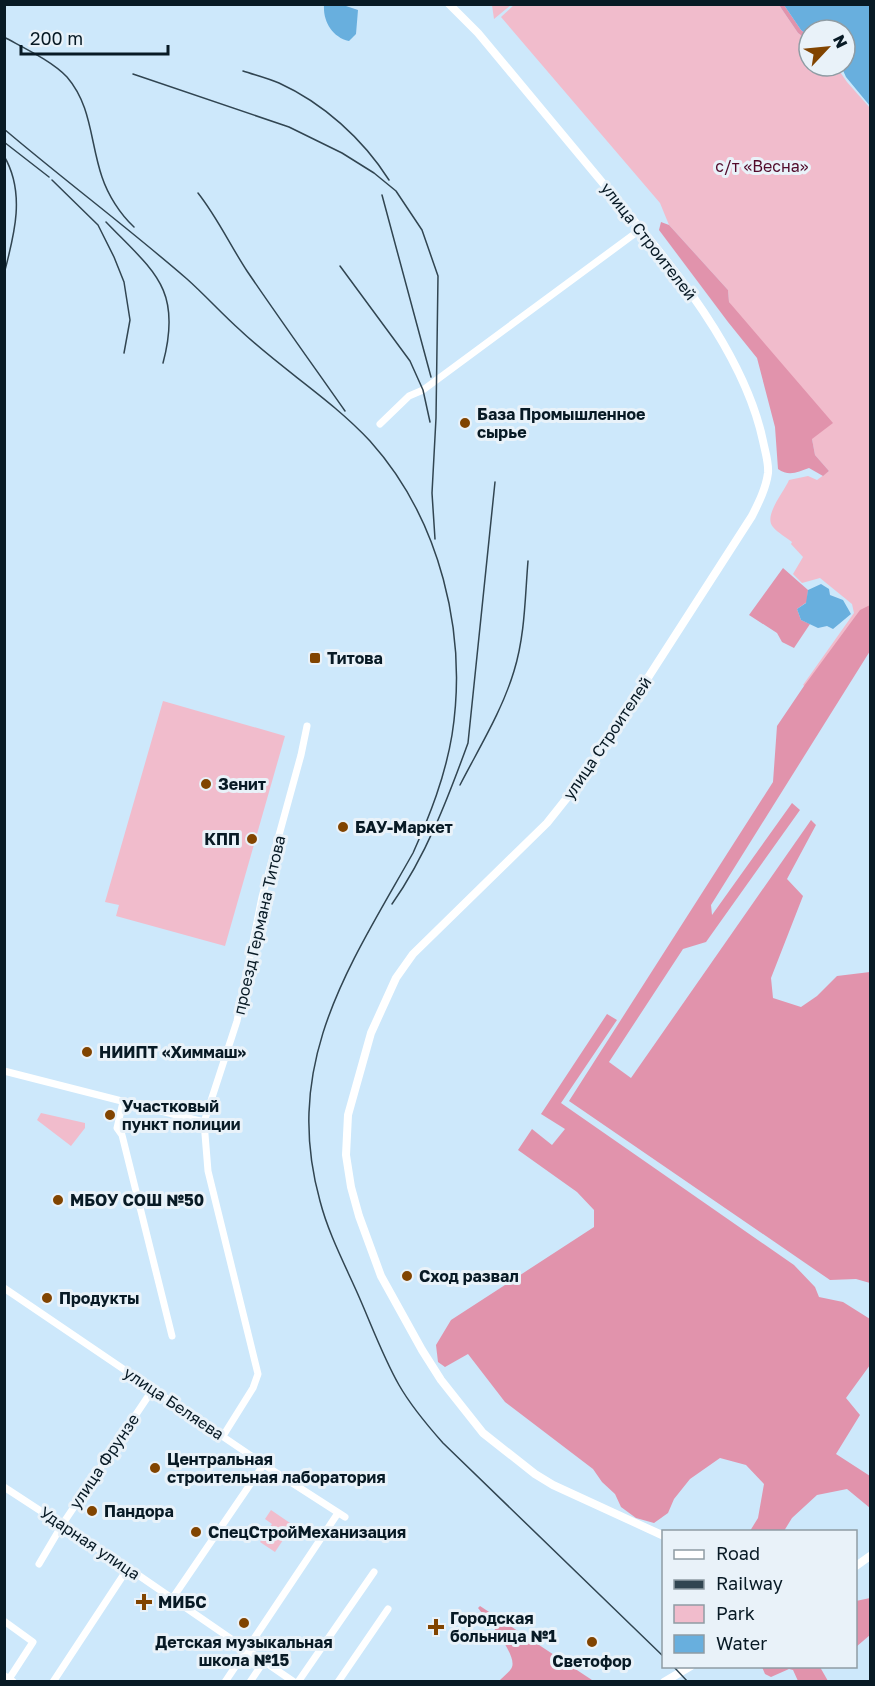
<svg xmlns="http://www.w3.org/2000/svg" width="875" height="1686" font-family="'Golos Text',sans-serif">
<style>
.green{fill:#f1bccc}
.forest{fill:#e193ac}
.water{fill:#68afde}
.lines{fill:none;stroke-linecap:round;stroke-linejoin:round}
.minor{stroke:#fff;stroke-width:7}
.major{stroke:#fff;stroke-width:8}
.rail{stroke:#314551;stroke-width:1.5}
.poi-dot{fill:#814400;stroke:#e9f2f9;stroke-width:2}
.labels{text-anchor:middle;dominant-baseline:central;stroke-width:6;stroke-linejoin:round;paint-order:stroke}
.park-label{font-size:16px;fill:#510b2b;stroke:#e9f2f9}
.street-label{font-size:16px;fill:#081a25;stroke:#e9f2f9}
.poi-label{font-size:16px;font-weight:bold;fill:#081a25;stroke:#e9f2f9;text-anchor:start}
</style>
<rect width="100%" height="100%" fill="#cde8fb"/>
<!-- green -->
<path class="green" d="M515,4l264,1 19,28 11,8v25h27l11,16 23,26v523l-49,66 -18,-12 51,-72 -2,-9 -32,-26 -18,5 -9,-9 10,-17 -12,-13 1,-2c-6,-5 -14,-9 -19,-15 -10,-11 11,-35 16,-47l19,-4 9,4 12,-9 -14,-16 -3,-16 -83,-137 -1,-12 -59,-65 -9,-22 -159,-186z
M492,5v-1l19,1 -17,14z
M163,701l122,35 -60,210 -109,-30 3,-11 -14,-3z
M41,1113l44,10v5l-14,18 -34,-26z
M271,1510l22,15 -18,27 -15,-10 12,-18 -7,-5z"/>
<!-- forest -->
<path class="forest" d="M779,5h5l17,25 8,6v5l-11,-8z
M661,222l8,3 59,65 1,12 104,121 -21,16 3,16 14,16 -6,5 -14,-8c-11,4 -20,9 -31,1l-3,-42 -18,-69 -29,-36 -69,-92z
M783,568l25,22 -1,12 -10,7 4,11 9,4 -16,24 -12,-6 -5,-9 -28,-18z
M870,605v46l-159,254 1,10 80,-112 8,7 -94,132 -23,7 -74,113 22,16 180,-258 5,5 -29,54 16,17 -32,82 2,20 28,9 16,-11 20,-20 33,-4v311l-14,-4 -26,1 -261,-179 204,-319 4,-56 27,-40 56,-76z
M607,1014l10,6 -56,83 233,162 21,22 4,10 24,5 27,17v46l-24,33 14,17 -24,39 34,22v32l-23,-19 -30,6 -25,23 -8,13h-34l8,-13 6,-34 -18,-19 -26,-7 -30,21 -16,20 -6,14 -14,10 -18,-5 -15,-11 -6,-13 -13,-12 -9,-13 -88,-67 -37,-48 -23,13 -7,-5 -2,-17 15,-25 143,-93v-17l-17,-18 -59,-42 14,-21 20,16 13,-16 -24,-15z
M870,1598v37l-14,12v-46z
M480,1606l112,74 2,1h-95c4,-4 11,-9 13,-14 5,-13 -25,-48 -34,-59z
M762,1667h58l8,14h-30l-5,-11 -4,-1 -18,8 -6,-3z"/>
<!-- water -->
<path class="water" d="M324,5h19l15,5 -2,24 -7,7c-17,-4 -26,-20 -25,-36z
M784,5h86v101l-24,-29 -5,-11h4v-36h-36v6l-8,-6z
M821,584l8,5 1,6 13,5 8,14 -18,15 -6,-3 -9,2 -17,-8 -4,-11 9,-6 2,-13z"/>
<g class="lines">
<!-- minor -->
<path class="minor" d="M380,424l29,-28 14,-6 218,-161
M4,1071l200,51
M123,1102l-6,26 5,7 50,201
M4,1288l268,182 73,47
M223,1436l30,-48 5,-14 -50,-203 -4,-49 33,-101 25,-124 39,-142 6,-29
M4,1487l124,81 166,114
M39,1564l23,-39 91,-136
M172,1599l92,-135
M4,1621l29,21 -24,37
M53,1682l75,-114
M225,1682l113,-169
M250,1682l14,-21
M298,1682l76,-110
M338,1682l50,-73"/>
<!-- major -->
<path class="major" d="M449,4l29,29 163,196c49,59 106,136 122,212 2,10 6,22 5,32 -2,15 -9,29 -16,43l-166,258 -39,49 -134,131 -17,24 -25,55 -23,82 -2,40 5,32 8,29 22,60 41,74 19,30 42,53 52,41 18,11 111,51
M856,1566l14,-10
M4,1676l9,6
M664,1682l27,-16"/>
<!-- rail -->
<path class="rail" d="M4,37c20,11 48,24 63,40 25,29 23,65 35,100 6,18 18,37 32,50
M243,71c12,4 24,7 36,12 44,20 84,56 110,97
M133,74l156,53 53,26 32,20 22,18 26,39 16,46 -2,142 -4,75 3,46
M4,129c60,51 123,98 183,150 18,16 35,35 53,51 41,39 91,69 130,111 70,78 98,192 82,294 -7,42 -22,80 -39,118 -65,115 -131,210 -93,348 8,31 23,60 36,89 14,31 26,65 43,95 12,21 28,40 44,58l221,214
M4,142l45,35
M4,156c22,37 10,80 0,118
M52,180l46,45 16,32 10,25 6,38 -6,33
M198,193c19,24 32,52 49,78 32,47 65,93 98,140
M382,195l49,182
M106,222c47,49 77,66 57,141
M340,266l70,95 13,29 7,32
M460,785c19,-37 42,-74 54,-114 11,-35 11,-74 14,-110
M392,904c34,-48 56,-106 76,-161l27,-261
M673,1666l15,16"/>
</g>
<!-- markers -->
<g class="poi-dot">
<circle cx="465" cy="423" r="6"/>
<rect x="309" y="652" width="12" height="12" rx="3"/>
<circle cx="206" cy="784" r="6"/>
<circle cx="343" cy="827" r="6"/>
<circle cx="252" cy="839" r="6"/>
<circle cx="87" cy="1052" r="6"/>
<circle cx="110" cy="1115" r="6"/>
<circle cx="58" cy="1200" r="6"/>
<circle cx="407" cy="1276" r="6"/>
<circle cx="47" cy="1298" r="6"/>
<circle cx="155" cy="1468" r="6"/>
<circle cx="92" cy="1511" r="6"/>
<circle cx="196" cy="1532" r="6"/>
<path d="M141 1593h6v6h6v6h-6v6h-6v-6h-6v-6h6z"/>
<circle cx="244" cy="1623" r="6"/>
<path d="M433 1618h6v6h6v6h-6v6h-6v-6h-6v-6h6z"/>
<circle cx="592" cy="1642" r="6"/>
</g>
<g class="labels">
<!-- park labels -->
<g class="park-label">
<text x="762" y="166">с/т «Весна»</text>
</g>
<!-- street labels -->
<g class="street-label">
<text transform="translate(649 241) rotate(52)">улица Строителей</text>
<text transform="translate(607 738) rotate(-56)">улица Строителей</text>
<text transform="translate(259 925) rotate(-77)">проезд Германа Титова</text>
<text transform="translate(174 1403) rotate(34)">улица Беляева</text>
<text transform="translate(104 1461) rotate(-56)">улица Фрунзе</text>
<text transform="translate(90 1543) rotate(34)">Ударная улица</text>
</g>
<!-- poi labels -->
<g class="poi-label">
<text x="477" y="414">База Промышленное<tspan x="477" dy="18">сырье</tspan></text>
<text x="327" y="658">Титова</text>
<text x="218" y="784">Зенит</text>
<text x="355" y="827">БАУ-Маркет</text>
<text x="240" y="839" text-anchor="end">КПП</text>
<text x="99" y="1052">НИИПТ «Химмаш»</text>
<text x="122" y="1106">Участковый<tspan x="122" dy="18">пункт полиции</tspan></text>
<text x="70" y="1200">МБОУ СОШ №50</text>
<text x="419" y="1276">Сход развал</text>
<text x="59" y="1298">Продукты</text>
<text x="167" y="1459">Центральная<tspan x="167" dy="18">строительная лаборатория</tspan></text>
<text x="104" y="1511">Пандора</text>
<text x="208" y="1532">СпецСтройМеханизация</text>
<text x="158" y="1602">МИБС</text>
<text x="450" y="1618">Городская<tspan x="450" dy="18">больница №1</tspan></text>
<text x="244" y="1642" text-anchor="middle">Детская музыкальная<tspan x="244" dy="18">школа №15</tspan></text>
<text x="592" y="1661" text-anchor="middle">Светофор</text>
</g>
</g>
<!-- border -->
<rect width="875" height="1686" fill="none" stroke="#081a25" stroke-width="12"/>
<!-- legend -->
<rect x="662" y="1530" width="195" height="138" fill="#e9f2f9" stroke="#8f9ca4" stroke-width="1.5"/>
<rect x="674" y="1550" width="30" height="9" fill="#ffffff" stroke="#8f9ca4" stroke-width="1.5"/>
<text x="716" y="1560" font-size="18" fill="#081a25">Road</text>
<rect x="674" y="1580" width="30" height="9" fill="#314551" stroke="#8f9ca4" stroke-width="1.5"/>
<text x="716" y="1590" font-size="18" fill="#081a25">Railway</text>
<rect x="674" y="1605" width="30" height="18" fill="#f1bccc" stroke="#8f9ca4" stroke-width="1.5"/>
<text x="716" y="1620" font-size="18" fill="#081a25">Park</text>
<rect x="674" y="1635" width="30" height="18" fill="#68afde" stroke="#8f9ca4" stroke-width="1.5"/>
<text x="716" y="1650" font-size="18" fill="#081a25">Water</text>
<!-- north arrow -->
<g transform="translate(827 48) rotate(64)"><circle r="28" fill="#e9f2f9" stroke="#8f9ca4" stroke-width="1.5"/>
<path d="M0-4.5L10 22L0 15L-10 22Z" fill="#814400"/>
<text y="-9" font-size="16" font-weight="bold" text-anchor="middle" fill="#081a25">N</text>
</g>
<!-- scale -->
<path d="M21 45v9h147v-9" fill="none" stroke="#081a25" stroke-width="3"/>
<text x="30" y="45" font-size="18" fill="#081a25" stroke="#e9f2f9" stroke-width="4.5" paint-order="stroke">200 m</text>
</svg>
